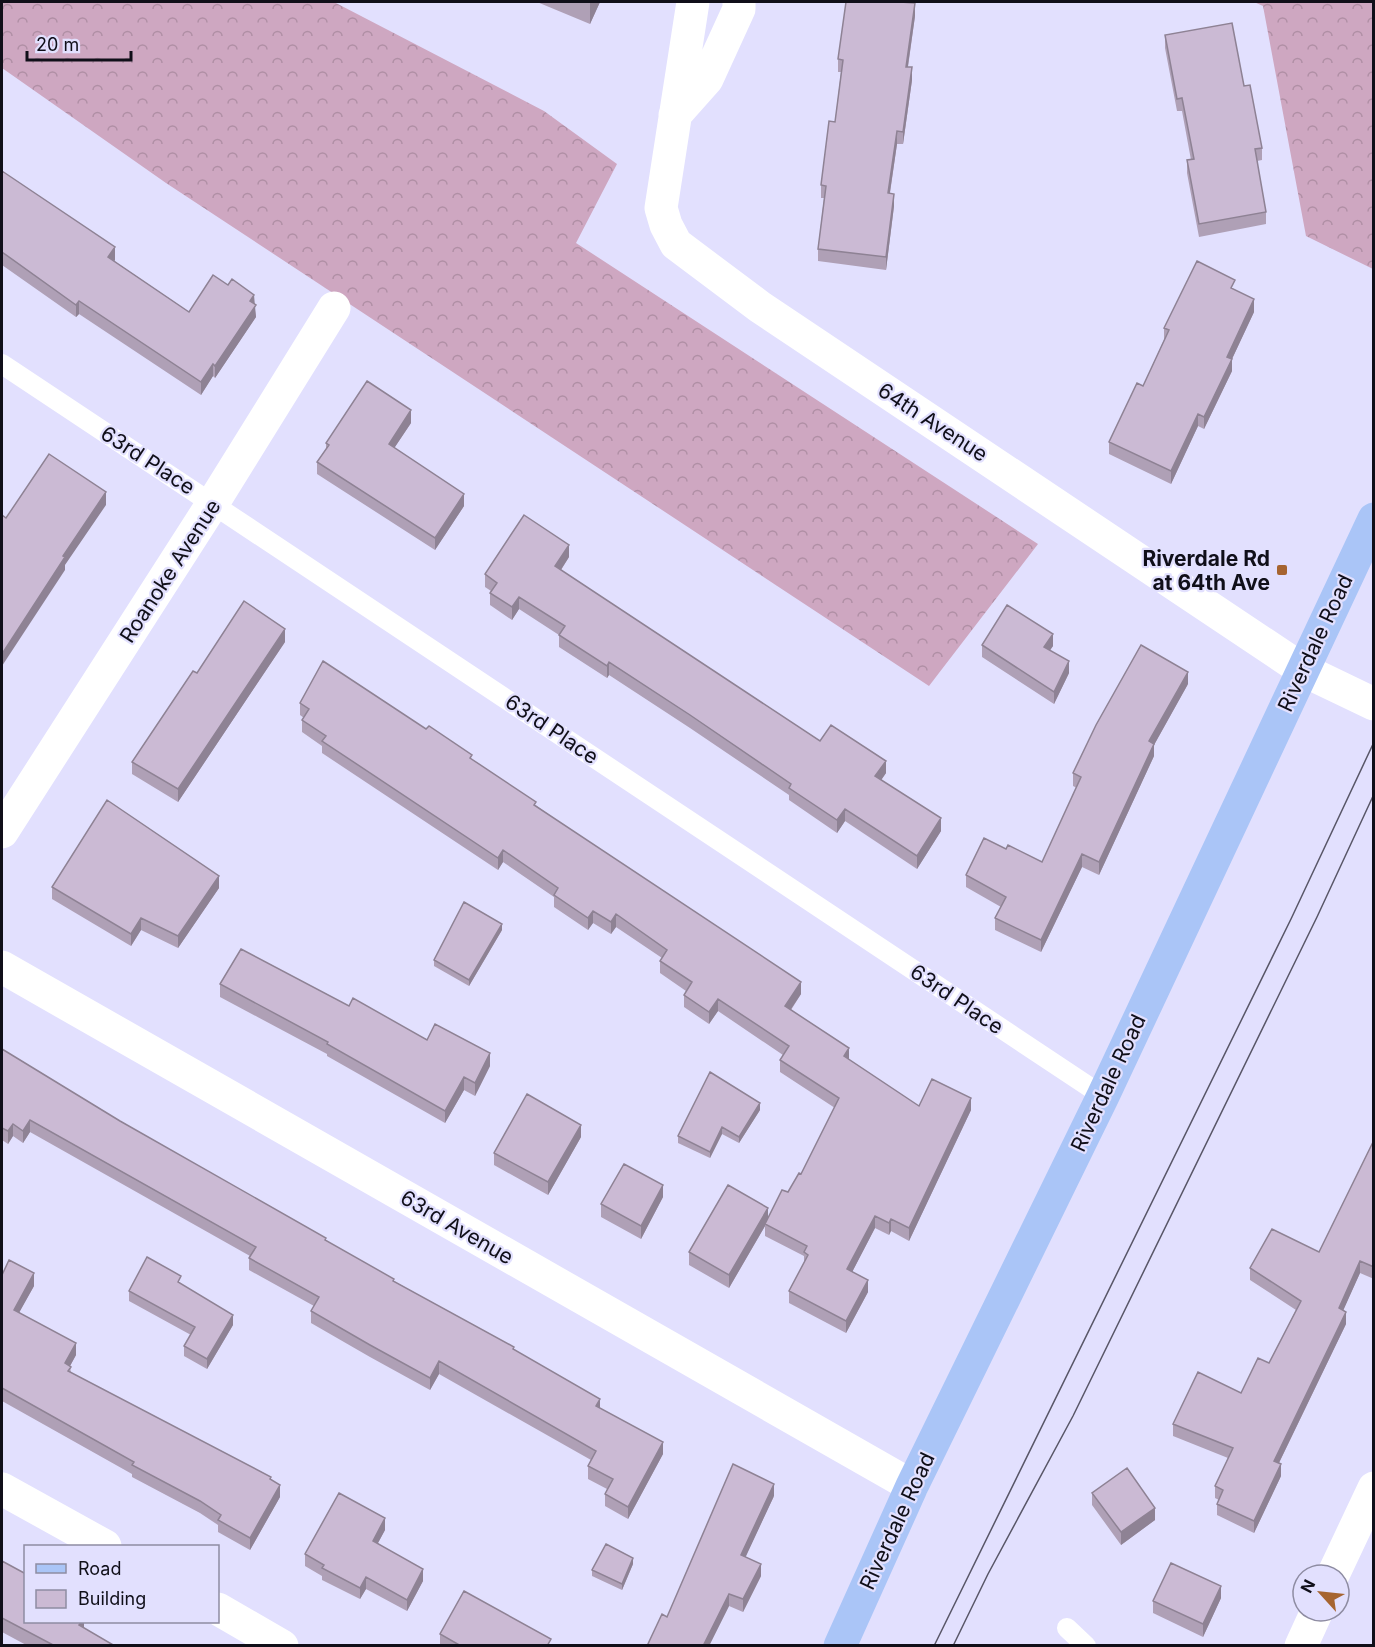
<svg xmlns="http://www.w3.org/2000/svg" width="1375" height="1647" font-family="Inter,sans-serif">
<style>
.forest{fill:url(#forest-crowns)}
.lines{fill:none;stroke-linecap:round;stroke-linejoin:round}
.lane{stroke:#fff;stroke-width:20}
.street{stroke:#fff;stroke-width:33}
.primary{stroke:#aac5f7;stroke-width:33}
.tram{stroke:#585667;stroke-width:1.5}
.wall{fill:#afa0b6}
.shaded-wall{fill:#8e8294}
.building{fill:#cbbad4;stroke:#8e8294;stroke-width:1.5}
.poi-dot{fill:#a66430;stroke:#e2e0fe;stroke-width:2}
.labels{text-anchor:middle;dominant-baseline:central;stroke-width:4.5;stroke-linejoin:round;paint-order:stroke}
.street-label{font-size:21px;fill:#100f19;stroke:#e2e0fe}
.poi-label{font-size:21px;font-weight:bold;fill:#100f19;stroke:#e2e0fe;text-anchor:end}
</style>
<defs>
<pattern id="forest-crowns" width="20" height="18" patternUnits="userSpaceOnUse" patternTransform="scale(1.5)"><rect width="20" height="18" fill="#cea7c1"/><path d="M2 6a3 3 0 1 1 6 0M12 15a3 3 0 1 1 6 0" fill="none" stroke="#b08fa5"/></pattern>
</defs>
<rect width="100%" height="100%" fill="#e2e0fe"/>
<!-- forest -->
<path class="forest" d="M2,2h332l210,109 73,53 -41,79 462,301 -109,142 -763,-503 -164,-115z
M1254,2h119v267l-67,-33 -43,-230z"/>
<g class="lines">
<!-- lane -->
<path class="lane" d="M2,364l1101,732
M1067,1628l19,18"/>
<!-- street -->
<path class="street" d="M693,2l-32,206 5,17 10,19 84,63 543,363 71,34
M675,115l32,-36 32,-70v-7
M2,832l211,-329 121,-195
M2,967l910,519
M2,1489l103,57
M1333,1575l41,-87
M218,1609l64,37
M1301,1646l16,-35"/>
<!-- primary -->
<path class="primary" d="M840,1646l72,-160 191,-390 271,-577"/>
<!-- tram -->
<path class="tram" d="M934,1646l357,-727 83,-177
M953,1646l35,-72 85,-158 244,-499 57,-123"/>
</g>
<!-- wall -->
<path class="wall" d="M537,2h63l-10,22z
M915,16l-7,51 4,13 -9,64h-6l-7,49 4,13 -8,64 -68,-9v-12l6,-51h-3v-13l14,-63 6,-50h-3v-13z
M1165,35l79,51 18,62v12l-5,1 9,51v12l-67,13 -12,-64v-13h4l-9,-49h-5l-12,-63z
M2,171l113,89 -1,1 75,51 65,-8 2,13 -41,61 -2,-2 -12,19 -122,-81 -3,3 -74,-52z
M1235,290l19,22 -22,47v12l-28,58 -6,-3 -27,58 -62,-30v-12l34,-56 21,-46v-12z
M411,423l-17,25 70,58 -29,44 -118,-76v-12l9,-13v-6z
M569,557l-8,13 259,171 66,32 -5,7 60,51 -24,38 -72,-48 -8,12 -48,-33v-5l-99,-67 -81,-53 -2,3 -48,-31v-12l-40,-26 -7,11 -22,-15v-12l1,-2 -6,-4v-13z
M285,642l-107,160 -46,-28v-12l65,-89z
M982,645l71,1 -3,4 19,23 -15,31 -72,-47z
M1188,684l-34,61v11l-55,119 -17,-8 -41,85 -46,-22v-12l6,-11 -35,-20v-12l40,-26 36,13 35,-74 -4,-2v-13z
M300,703l172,57 329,234 -10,16 58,50 70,46 52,4 -62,131 -18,-10 -2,4 -14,-7 -23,44 16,20 -22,41 -57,-30v-12l15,-28v-7l-39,-20v-10l-36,62 -40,-23v-13l79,-34 33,-44 34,-66 -55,-36v-12l3,-5 -65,-44 -9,13 -25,-17v-12l2,-4 -26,-18v-12l2,-3 -46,-31 -5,7 -18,-11 -5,7 -34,-23v-10l-51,-35 -5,8 -176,-117v-7l-20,-14v-12l2,-2 -4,-3z
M52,887l167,1 -41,60 -37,-18 -10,16 -79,-47z
M502,930l-33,56 -35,-20v-6z
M220,984l129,22 141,60 -15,30 -11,-6 -19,33 -118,-67v-2l-107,-57z
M2,1049l118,72 206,120 68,40 120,68 86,59 63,46 -35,65 -23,-13v-12l2,-5 -19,-10v-13l3,-6 -152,-86 -9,16 -60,-33 -59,-34v-12l3,-5 -65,-36v-12l1,-2 -220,-124 -7,11 -10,-7 -5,8 -6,-4z
M760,1110l-21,33 -17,-9 -12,24 -32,-15v-7z
M581,1137l-33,58 -54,-30v-12z
M1374,1140v139l-14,-6 -17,37 3,14 -67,139 2,13 -27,57 -37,-18v-11l2,-4 -4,-2v-12l13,-28 -55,-22v-12l68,-31 28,-30 27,-53 -46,-30v-12l69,-16z
M663,1197l-22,42 -40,-22v-13z
M2,1275l32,11 -15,26 57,43 -6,11 1,7 200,107 9,17 -30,53 -32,-18v-7l-18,-12 -68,-36v-3l-130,-73z
M181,1285l52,40 -26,44 -23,-13v-10l7,-11 -62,-34v-10z
M1092,1493l63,27 -34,25 -29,-40z
M774,1496l-29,61 16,19 -18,36 -14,-6 -20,40h-62l20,-29z
M385,1530l-7,13 45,38 -16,30 -41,-22 -6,10 -38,-19v-4l-17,-10v-12z
M2,1561l82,61v6l31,18h-87l-26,-14z
M633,1564l-11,26 -30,-14v-6z
M1221,1598l-18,39 -50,-24v-12z
M440,1634l111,12h-111z"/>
<!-- shaded-wall -->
<path class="shaded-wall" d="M590,2h10l-10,22z
M915,3v13l-9,63v-12z
M912,67v13l-9,64v-12z
M897,131v13l-9,61v-12z
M894,194v12l-8,64v-13z
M115,247v13l-7,10v-13z
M254,295l2,22 -41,61v-12l35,-65z
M1254,299v13l-22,47v12l-28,58v-12l23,-60z
M79,301v13l-3,3v-12z
M213,364v12l-12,19v-13z
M411,410v13l-22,33v-12z
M1198,414v12l-27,58v-13z
M106,492v13l-41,60v5l-63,96v-12l61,-98z
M464,494v12l-29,44v-12z
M569,545v12l-14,22v-13z
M519,597v12l-7,11v-13z
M285,629v13l-107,160v-13z
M1053,634v12l-9,13v-12z
M1069,661v12l-15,31v-12z
M609,662v13l-2,3v-12z
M1188,672v12l-34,61v11l-55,119v-13l50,-121z
M886,761v12l-11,16v-13z
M845,809v12l-8,12v-13z
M941,818v13l-24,38v-13z
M503,850v12l-5,8v-12z
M1082,854v13l-41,85v-12z
M219,876v12l-41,60v-12z
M593,911v12l-5,7v-12z
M616,914v13l-5,7v-12z
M141,918v12l-10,16v-12z
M502,924v6l-33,56v-6z
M801,982v12l-16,24v-12z
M718,999v12l-9,13v-12z
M849,1048v12l-5,-4z
M490,1053v13l-15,30v-13z
M464,1077v13l-19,33v-12z
M971,1098v12l-62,131v-13z
M760,1103v7l-21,33v-6z
M30,1120v12l-7,11v-12z
M13,1124v12l-5,8v-13z
M581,1125v12l-33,58v-13z
M722,1127v7l-12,24v-6z
M663,1185v12l-22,42v-13z
M768,1208v13l-3,3v2l-36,62v-13z
M875,1216v12l-28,54v-13z
M891,1219v12l-2,4v-12z
M1360,1261v12l-21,47v-12z
M34,1273v13l-20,36v-12z
M868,1280v12l-22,41v-12z
M1346,1312v12l-72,149v-12z
M233,1315v10l-26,44v-10z
M76,1343v12l-11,20v-12z
M439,1361v13l-9,16v-12z
M600,1399v12l-4,-5z
M663,1442v12l-35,65v-12z
M1281,1464v12l-27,57v-12z
M774,1484v12l-33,71v-12z
M280,1485v12l-30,53v-12z
M1155,1508v12l-34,25v-13z
M385,1518v12l-12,22v-11z
M633,1558v6l-11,26v-6z
M761,1564v12l-18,36v-13z
M423,1569v12l-16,30v-11z
M366,1577v12l-6,10v-11z
M1221,1586v12l-18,39v-13z
M729,1594v12l-20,40h-6z
M81,1622h3v7l-5,-4z"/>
<!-- building -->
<path class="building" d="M846,2h54l15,1 -9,64h6l-9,65 -6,-1 -9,62 6,1 -8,63 -68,-8 8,-63 -5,-1 8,-64 6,1 8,-62 -5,-1z
M1232,23l12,63 6,-1 12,63 -7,1 11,63 -67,12 -12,-64 7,-1 -12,-61 -5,1 -12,-64z
M2,171l113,76 -7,10 81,55 24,-37 15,10 4,-6 22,16 -4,6 6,4 -41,61 -2,-2 -12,18 -122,-81 -3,4 -74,-53z
M1197,261l38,19 -4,8 23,11 -27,58 5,2 -28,58 -6,-3 -27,57 -62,-29 28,-59 6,3 26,-56 -5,-2z
M367,381l44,29 -22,34 75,50 -29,44 -118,-76 12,-17 -3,-2z
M49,454l57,38 -43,64 2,1 -63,97v-139l4,3z
M524,515l45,30 -14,21 265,175 11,-16 55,36 -11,15 66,42 -24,38 -72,-47 -8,11 -48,-32 2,-4 -101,-69 -81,-53 -2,4 -48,-31 6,-9 -46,-29 -7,10 -22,-14 7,-10 -12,-9z
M244,601l41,28 -107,160 -46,-27 61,-91 4,2z
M1007,605l46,29 -9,13 25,14 -15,31 -72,-47z
M1141,645l47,27 -39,69 5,3 -55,118 -17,-8 -41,86 -46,-22 11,-21 -40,-22 18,-37 22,11 2,-4 34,17 39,-85 -8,-4 23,-48z
M323,661l103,68 3,-3 43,29 -2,3 66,44 -2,3 267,177 -16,24 64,42 -5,8 75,50 13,-27 39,19 -62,130 -18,-9 -2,4 -14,-7 -28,53 21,11 -22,41 -57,-30 19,-36 -4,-3 3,-6 -42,-22 17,-34 6,2 11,-19 2,1 38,-76 -59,-38 9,-14 -71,-47 -9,13 -25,-17 8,-13 -32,-21 7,-11 -51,-36 -5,8 -18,-11 -5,7 -34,-23 4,-7 -55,-38 -5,8 -176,-117 4,-5 -24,-16 7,-11 -9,-6z
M107,800l112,76 -41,60 -37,-18 -10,16 -79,-47z
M464,902l38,22 -33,56 -35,-20z
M241,949l108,57 4,-8 74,42 8,-16 55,29 -15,30 -11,-6 -19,34 -118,-67 1,-2 -108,-58z
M2,1049l118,72 206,117 -1,2 69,39 -1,2 121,66 -1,2 87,50 -4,7 67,36 -35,65 -23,-13 8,-15 -25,-13 8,-15 -157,-90 -9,17 -60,-33 -59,-34 8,-14 -70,-39 7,-11 -226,-127 -7,11 -10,-7 -5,7 -6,-3z
M710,1072l50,31 -21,34 -17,-10 -12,25 -32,-16z
M527,1094l54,31 -33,57 -54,-29z
M1374,1140v127l-14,-6 -21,47 7,4 -72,149 7,3 -27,57 -37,-17 6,-14 -8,-4 18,-38 -60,-24 25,-52 43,21 17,-35 11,5 32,-62 -51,-33 22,-39 47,23z
M624,1164l39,21 -22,41 -40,-22z
M728,1185l40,23 -39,67 -40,-23z
M147,1257l34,19 -3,6 55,33 -26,44 -23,-13 11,-19 -66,-36z
M9,1260l25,13 -20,37 62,33 -11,20 6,4 -3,4 203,106 -1,2 10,6 -30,53 -32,-18 3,-5 -21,-14 -68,-36 2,-3 -132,-74v-113z
M733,1464l41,20 -33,71 20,9 -18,35 -14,-5 -26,52h-56l15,-32 5,3z
M1127,1468l28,40 -34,24 -29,-39z
M339,1493l46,25 -12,23 50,28 -16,31 -41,-23 -6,11 -38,-20 2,-3 -19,-11z
M606,1544l27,14 -11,26 -30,-14z
M2,1561l24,13v48h55l-2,3 36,21h-60l-53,-28z
M1171,1563l50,23 -18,38 -50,-23z
M464,1591l87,48 -4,7h-86l-21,-12z"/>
<!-- markers -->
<rect class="poi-dot" x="1276" y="564" width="12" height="12" rx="3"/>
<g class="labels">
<!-- street labels -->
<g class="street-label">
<text transform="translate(933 422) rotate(33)">64th Avenue</text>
<text transform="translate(148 460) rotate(33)">63rd Place</text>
<text transform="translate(170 571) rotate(-57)">Roanoke Avenue</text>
<text transform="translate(1315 643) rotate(-65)">Riverdale Road</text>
<text transform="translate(552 729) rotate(34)">63rd Place</text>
<text transform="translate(957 999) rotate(34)">63rd Place</text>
<text transform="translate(1108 1083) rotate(-65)">Riverdale Road</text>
<text transform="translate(457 1227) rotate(30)">63rd Avenue</text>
<text transform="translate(897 1521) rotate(-65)">Riverdale Road</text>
</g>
<!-- poi labels -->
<g class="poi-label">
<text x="1270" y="558">Riverdale Rd<tspan x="1270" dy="24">at 64th Ave</tspan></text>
</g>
</g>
<!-- border -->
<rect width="1375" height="1647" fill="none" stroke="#100f19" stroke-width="6"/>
<!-- legend -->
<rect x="24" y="1545" width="195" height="78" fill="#e2e0fe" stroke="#8e8ca2" stroke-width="1.5"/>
<rect x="36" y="1564" width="30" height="9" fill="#aac5f7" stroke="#8e8ca2" stroke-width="1.5"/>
<text x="78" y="1575" font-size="18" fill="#100f19">Road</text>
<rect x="36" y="1590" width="30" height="18" fill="#cbbad4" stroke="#8e8ca2" stroke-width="1.5"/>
<text x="78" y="1605" font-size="18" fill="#100f19">Building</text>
<!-- north arrow -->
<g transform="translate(1321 1593) rotate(297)"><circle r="28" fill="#e2e0fe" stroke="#8e8ca2" stroke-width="1.5"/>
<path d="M0-4.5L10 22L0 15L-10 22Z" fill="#a66430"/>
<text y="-9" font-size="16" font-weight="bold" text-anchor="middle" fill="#100f19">N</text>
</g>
<!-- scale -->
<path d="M27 51v9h104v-9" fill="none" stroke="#100f19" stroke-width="3"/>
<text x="36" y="51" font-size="18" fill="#100f19" stroke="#e2e0fe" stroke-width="4.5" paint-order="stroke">20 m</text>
</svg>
